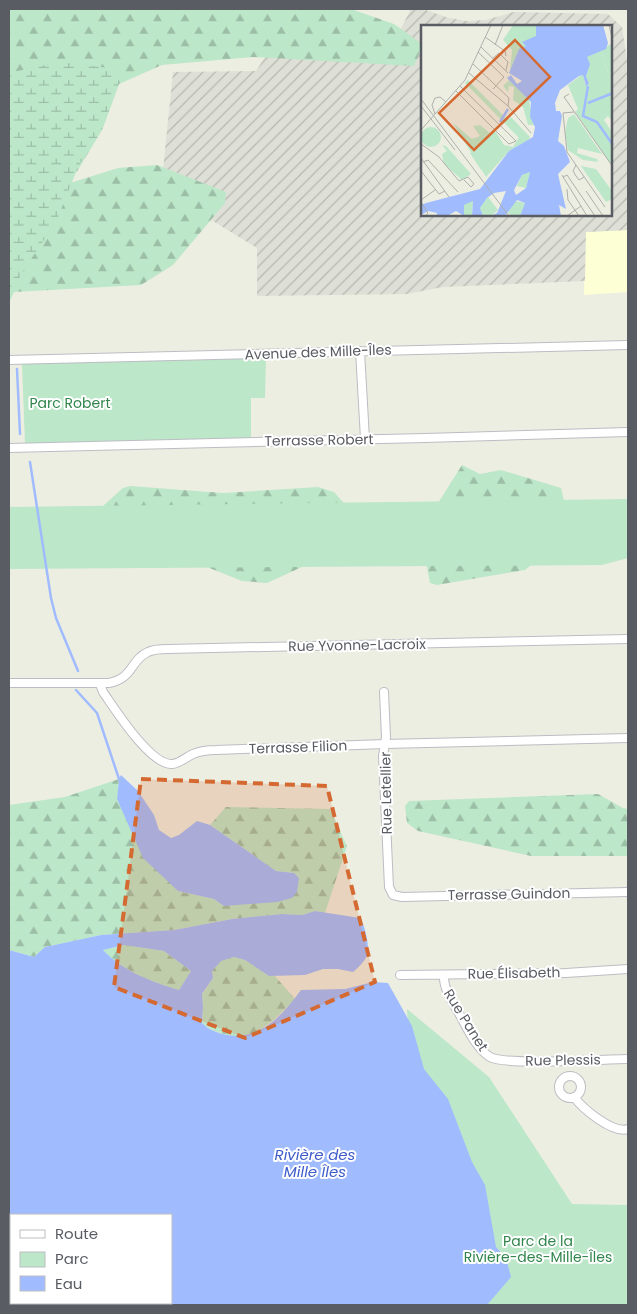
<svg xmlns="http://www.w3.org/2000/svg" width="637" height="1314" font-family="Poppins,sans-serif">
<style>
.commercial{fill:#fdffd5}
.industrial{fill:url(#industrial-furrows);fill-rule:evenodd}
.forest{fill:url(#forest-firs)}
.wetland{fill:url(#wetland-marsh)}
.park{fill:#bce7c8}
.water{fill:#a0bcff;fill-rule:evenodd}
.lines{fill:none;stroke-linecap:round;stroke-linejoin:round}
.stream{stroke:#a0bcff;stroke-width:2.5}
.minor-casing{stroke:#bcbdc4;stroke-width:10}
.minor{stroke:#fff;stroke-width:8}
.marked{fill:#d46931;fill-opacity:0.2;stroke:#d46931;stroke-width:4;stroke-dasharray:10 6;stroke-linejoin:round}
.labels{text-anchor:middle;dominant-baseline:central;stroke-width:4;stroke-linejoin:round;paint-order:stroke}
.street-label{font-size:14px;fill:#5a5c63;stroke:#fff}
.park-label{font-size:14px;fill:#30854b;stroke:#fff}
.water-label{font-size:15px;font-style:italic;fill:#3d5bc9;stroke:#fff}
.inset-river{fill:none;stroke:#a0bcff;stroke-width:2.5}
.inset-road{fill:none;stroke:#aeb0ab;stroke-width:1}
.view{fill:#d46931;fill-opacity:0.15;stroke:#d46931;stroke-width:2.5}
.inset-edge{fill:none;stroke:#5a5c63;stroke-width:2.5}
</style>
<defs>
<pattern id="industrial-furrows" width="10" height="10" patternUnits="userSpaceOnUse" patternTransform="scale(1.25)"><rect width="10" height="10" fill="#dedfd6"/><path d="M-1 1l2-2M0 10L10 0M9 11l2-2" fill="none" stroke="#b7b8b1"/></pattern>
<pattern id="forest-firs" width="22" height="20" patternUnits="userSpaceOnUse" patternTransform="scale(1.25)"><rect width="22" height="20" fill="#bce7c8"/><path d="M5 1l3.5 6h-7zM16 11l3.5 6h-7z" fill="#9cbea6"/></pattern>
<pattern id="wetland-marsh" width="20" height="14" patternUnits="userSpaceOnUse" patternTransform="scale(1.25)"><rect width="20" height="14" fill="#bce7c8"/><path d="M1 5h8M5 5V1M11 12h8M15 12V8" fill="none" stroke="#9cbea6"/></pattern>
</defs>
<rect width="100%" height="100%" fill="#edeee2"/>
<!-- commercial -->
<path class="commercial" d="M628,230v62l-44,3 1,-63z"/>
<!-- industrial -->
<path class="industrial" d="M411,9h12l26,9 18,3 19,-1 27,-8 95,2 14,13 6,39v164l-42,2 -1,49 -142,6 -36,7 -150,2v-48l-96,-59 12,-117 83,-1 23,-36 119,-1zM422,26h189v189h-189z"/>
<!-- forest -->
<path class="forest" d="M9,9h342l43,15 28,20v2l-8,20 -161,-9 -91,8 -43,19 -17,46 -32,53 48,-15 39,-3 69,27 -1,11 -52,62 -32,20 -127,7 -5,11z
M462,465l18,9 21,-4 60,18 5,20 -22,47 -19,15 -88,15 -7,-2 -8,-43 1,-13z
M130,486l93,7 95,-6 16,5 35,39 -6,8 -96,44 -25,-2 -110,-44 -16,-13 -12,-19 19,-17z
M119,779l-2,21 61,91 36,8 10,7 70,-33 -18,-2 -66,-46 16,-18 104,2 17,37 -22,67 -10,-2 -13,4 -20,-1 -50,5 -58,11 -73,5 -56,12 -11,10 -25,-7v-145l56,-8z
M598,794l25,14 5,1v47h-97l-113,-25 -11,-8 -2,-17 4,-5z
M124,945l40,6 27,20 -12,19c-27,-8 -56,-19 -76,-40z
M234,957l11,3 24,16h6l20,23c-19,19 -39,43 -69,36 -10,-3 -16,-5 -24,-12l1,-17 -1,-11 11,-17 -1,-7 8,-10z"/>
<!-- wetland -->
<path class="wetland" d="M58,62l60,7 1,15 -17,46 -24,37 -22,55 -35,52 -12,27v-228z"/>
<!-- park -->
<path class="park" d="M266,357l-1,41h-14v40l-226,6 -3,-80z
M628,499v59l-26,7 -593,4v-62z
M407,1009l82,68 83,127 56,1v100h-161l-57,-241z"/>
<!-- water -->
<path class="water" d="M121,775l17,16 16,24 5,15 12,8 8,-3 18,-14 13,4 66,46 18,2 5,5 -2,14 -5,6 -15,4 -53,4 -10,-7 -36,-8 -35,-33 -26,-59 2,-20z
M315,911l45,7c5,7 9,26 8,35 -2,7 -9,14 -15,19l-15,-3h-15l-18,6 -36,1 -24,-16 -11,-3 -13,4 -9,10 1,7 -11,16 1,12 -1,17c7,7 12,8 20,11 36,9 59,-17 79,-44l44,-1 28,-7 15,1 24,43 12,43 24,30 24,63 13,23 11,62 10,11 5,19 -24,28h-478v-355l25,7 11,-10 56,-12 73,-5 58,-11 50,-5 20,1zM124,945l40,6 27,20 -12,19c-27,-8 -56,-19 -76,-40zM11,1215h160v88h-160z"/>
<g class="lines">
<!-- stream -->
<path class="stream" d="M17,369l3,65
M30,462l21,136 5,20 22,53
M76,690l21,23 22,66"/>
<!-- minor casing -->
<g class="minor-casing">
<path id="minor" d="M360,351l5,88
M9,360l619,-15
M9,448l416,-10 203,-6
M9,683h100c25,-5 21,-23 39,-31 6,-3 13,-3 20,-3l460,-10
M100,684l3,8c12,17 47,73 69,72 7,0 14,-7 21,-10 7,-3 15,-4 23,-4l169,-6 243,-6
M384,692l2,45 -3,19 6,131 4,8 9,2 226,-5
M400,975l166,-2 62,-4
M444,975c-1,15 10,29 17,42 7,13 16,32 29,40 15,9 114,2 138,2
M559 1087a11 11 0 1 1 22 0a11 11 0 1 1-22 0Z
M574,1097c9,12 39,37 54,32"/>
</g>
<!-- minor -->
<use href="#minor" class="minor"/>
</g>
<!-- marked area -->
<path class="marked" d="M141,779l186,7 48,196 -130,56 -131,-51z"/>
<g class="labels">
<!-- street labels -->
<g class="street-label">
<text transform="translate(318 352) rotate(-2)">Avenue des Mille-Îles</text>
<text transform="translate(319 440) rotate(-1)">Terrasse Robert</text>
<text transform="translate(357 645) rotate(-1)">Rue Yvonne-Lacroix</text>
<text transform="translate(298 747) rotate(-2)">Terrasse Filion</text>
<text transform="translate(386 793) rotate(-91)">Rue Letellier</text>
<text transform="translate(509 894) rotate(-1)">Terrasse Guindon</text>
<text transform="translate(514 973) rotate(-1)">Rue Élisabeth</text>
<text transform="translate(466 1020) rotate(58)">Rue Panet</text>
<text transform="translate(563 1060) rotate(-1)">Rue Plessis</text>
</g>
<!-- park labels -->
<g class="park-label">
<text x="70" y="403">Parc Robert</text>
<text x="538" y="1241">Parc de la<tspan x="538" dy="16">Rivière-des-Mille-Îles</tspan></text>
</g>
<!-- water labels -->
<g class="water-label">
<text x="315" y="1154">Rivière des<tspan x="315" dy="17">Mille Îles</tspan></text>
</g>
</g>
<!-- overview -->
<g transform="translate(421 25)">
<rect width="191" height="191" fill="#edeee2"/>
<path d="M191,18v42l-11,-34z" fill="#bce7c8"/>
<path d="M180,26l11,34v36l-4,-5 -4,4 8,12v34l-37,-54 3,-3 -10,-24 15,-11 2,10 4,1 -3,-9 1,-19zM88,55l19,15 6,30h-6l-5,-18 -10,-7 1,-13 -5,-1 -1,6 -5,-6zM153,89l28,40 -24,-6 -1,5 20,6 1,3 -15,-2 -15,-10 -3,-18 3,-14zM32,98l19,16 8,-3 -7,-10 7,-1 10,8 6,-1 8,13 9,2 6,-10 7,4 -17,10 -23,26zM0 112a10 10 0 1 1 20 0a10 10 0 1 1-20 0ZM21,120l4,1 25,28 -9,6 -18,-16 -2,-10 5,-3zM160,141l15,3 16,22v8l-6,3zM67,172l10,13 -7,6h-8l-3,-8zM52,176l-1,15h-8v-12zM94,176l10,2 -5,13h-9l-3,-4z" fill="#bce7c8"/>
<path d="M73,107l10,15 -8,9 -12,-2 -3,16 -11,-17 11,-6 -9,-8zM109,147l-4,16 -9,-2 5,-11z" fill="#bce7c8"/>
<path d="M92,0h24l-1,12 -26,33 2,-20 -9,-10zM47,55l40,40 3,-3 19,20 -2,4 -5,1 -58,-59z" fill="#bce7c8"/>
<path d="M115,0h67l5,18 -2,6 -19,8 3,7 -4,12 3,8 -3,2 -3,-11 -4,1 -19,14 -5,13 1,8h4l2,5 -4,25 6,5 6,16 -12,12 8,35 -7,-4 2,11h-41l5,-13 -8,-3 -12,16h-14l6,-3 9,-22 -12,2 -7,5 -7,10 3,8h-11l1,-15 -9,4v11l-8,-5 -9,5h-10v-3l-9,-2 -7,4v-10l5,-2 54,-14 29,-38 24,-14 2,-10 -5,-10 1,-15 -24,-24 4,-3 6,9 5,-3 -13,-8 10,-24 7,-3 -4,-4 14,-6zM109,147l-4,16 -10,7 -2,-5 8,-15z" fill="#a0bcff" fill-rule="evenodd"/>
<path class="inset-river" d="M167,61l-5,30 14,6 16,23M167,78l25,-10M79,97l8,-13"/>
<path class="inset-road" d="M188,0l4,17M64,12l20,14 1,5M74,20l8,-20M60,22l27,26M57,27l26,25 -11,12M72,33l6,-5 9,9 -2,8M52,39l36,34 -1,8M48,48l39,33 23,27M35,66l53,53 7,-3 -56,-55M148,69l-5,3 49,70M0,74l88,117M0,81l34,44M153,87l-11,1 4,39 38,55M14,89l-3,-9 3,-7 5,-1 6,5M0,105l44,-50 26,-55M0,119l18,13 20,24 9,-4 6,7 -3,3 -7,-7M0,133l28,39M2,137l5,-2 30,32M155,140l-3,6 3,5 3,4 5,-3M0,146l18,23 6,-3M141,150l25,41M142,152l4,-2 28,41M146,164l1,11 11,16M165,166l17,25M0,175l14,-10M0,177l7,11 -3,3M146,191l14,-10"/>
<path class="view" d="M94,15l35,37 -76,73 -35,-37z"/>
<rect width="191" height="191" class="inset-edge"/>
</g>
<!-- border -->
<rect width="637" height="1314" fill="none" stroke="#5a5c63" stroke-width="20"/>
<!-- legend -->
<rect x="10" y="1214" width="162" height="90" fill="#ffffff" stroke="#bdbec1"/>
<rect x="20" y="1230" width="25" height="8" fill="#ffffff" stroke="#bdbec1"/>
<text x="55" y="1239" font-size="15" fill="#5a5c63">Route</text>
<rect x="20" y="1252" width="25" height="15" fill="#bce7c8" stroke="#bdbec1"/>
<text x="55" y="1264" font-size="15" fill="#5a5c63">Parc</text>
<rect x="20" y="1276" width="25" height="15" fill="#a0bcff" stroke="#bdbec1"/>
<text x="55" y="1289" font-size="15" fill="#5a5c63">Eau</text>
</svg>
